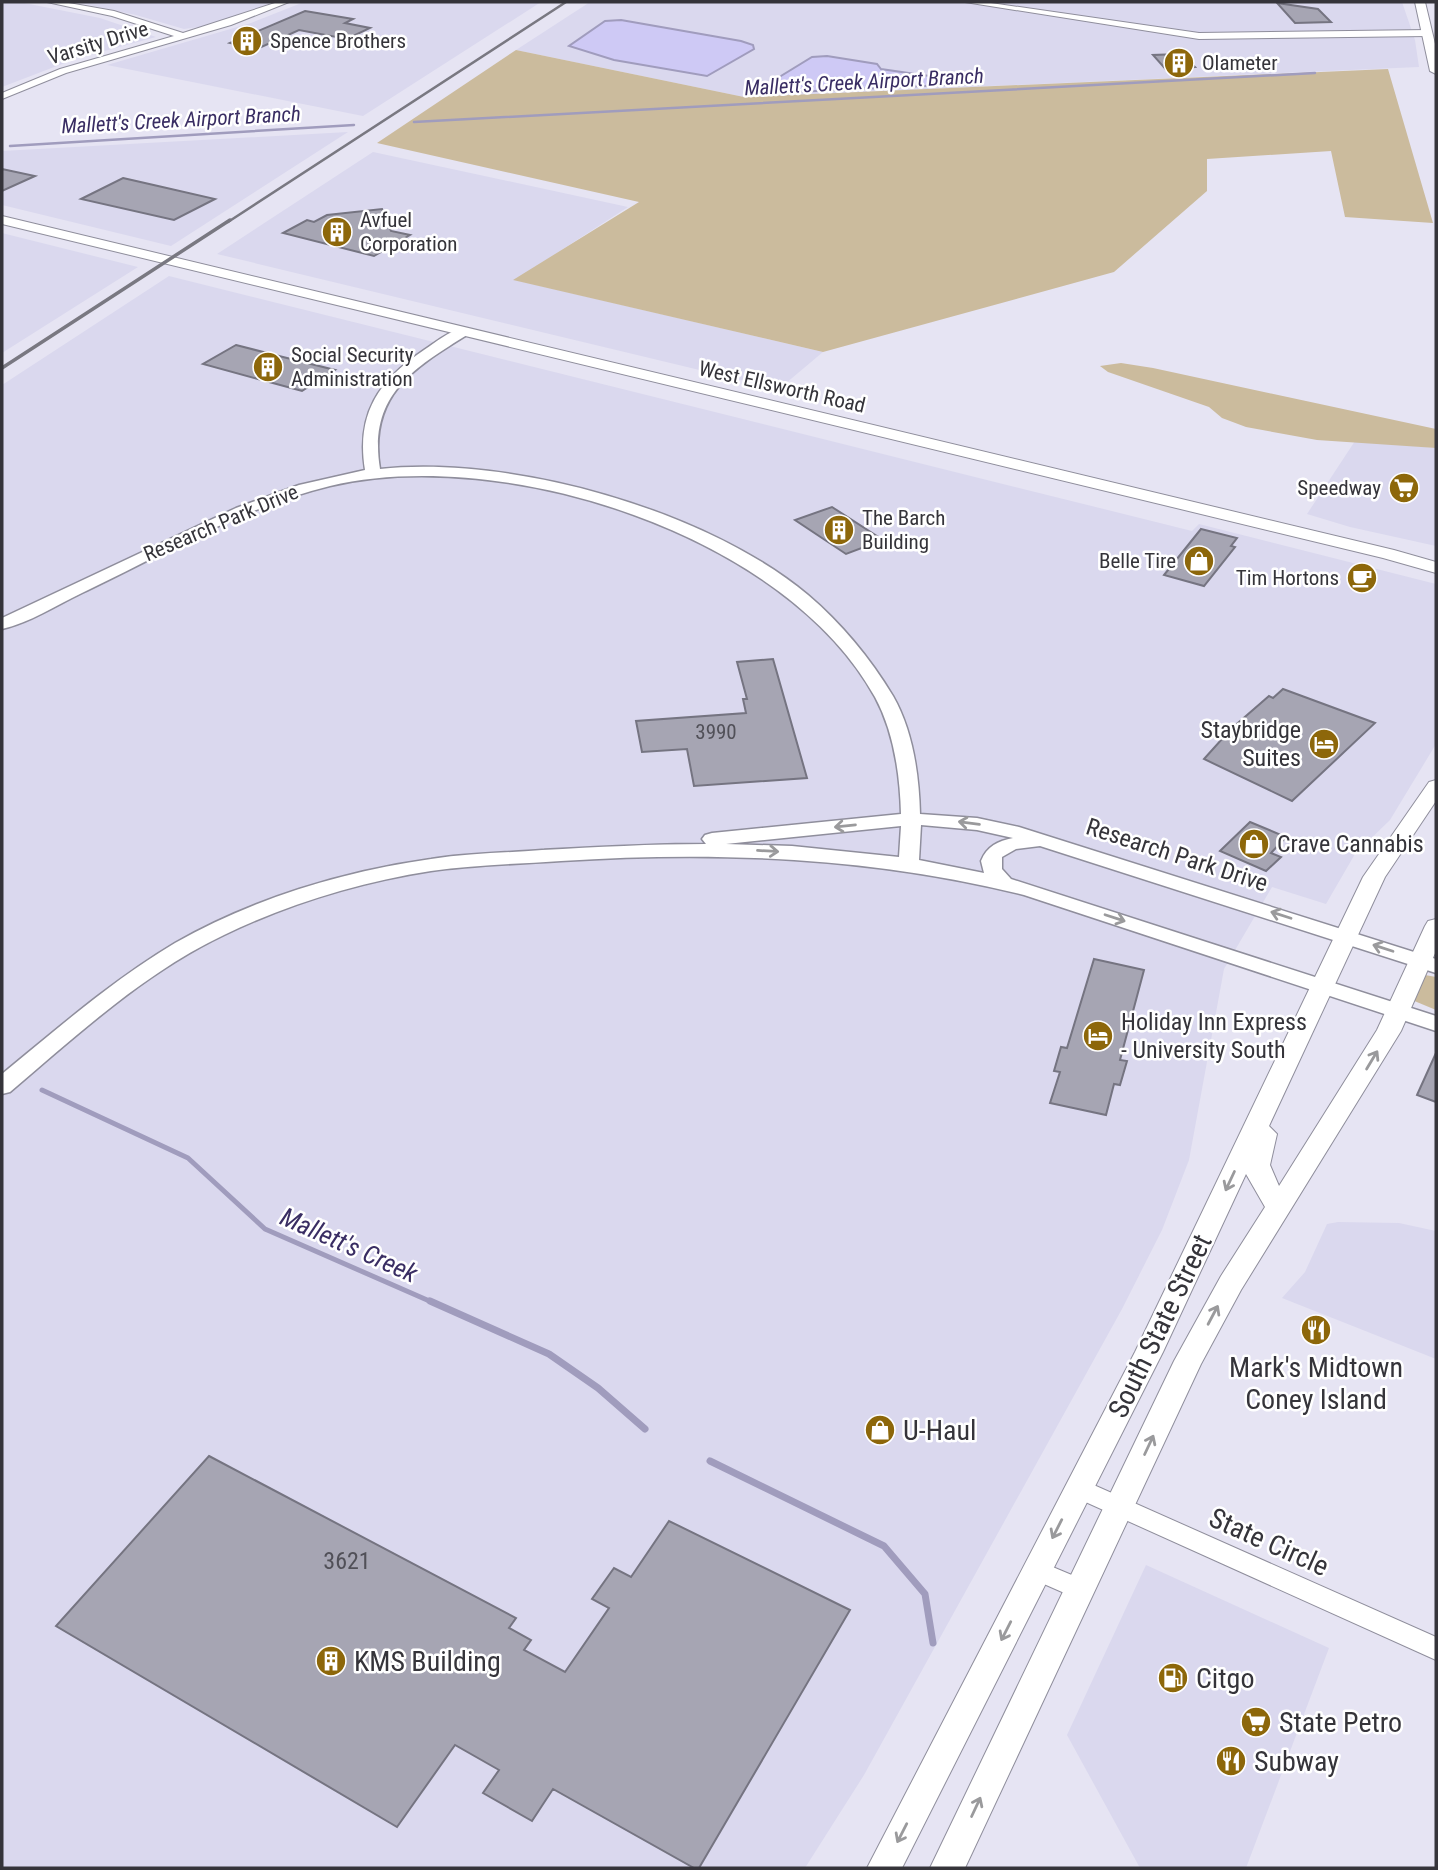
<svg xmlns="http://www.w3.org/2000/svg" width="1438" height="1870" font-family="'Roboto Condensed',sans-serif">
<style>
.built{fill:#dad8ee}
.green{fill:#cbbb9d}
.water{fill:#cec9f5;stroke:#a09cbd;stroke-width:2}
.lines{fill:none;stroke-linecap:round;stroke-linejoin:round}
.stream-far2{stroke:#a09cbd;stroke-width:2.5}
.stream-far1{stroke:#a09cbd;stroke-width:5}
.stream{stroke:#a09cbd;stroke-width:7}
.building{fill:#a6a5b3;stroke:#757481;stroke-width:2}
.minor-casing{stroke:#8f8e9c;stroke-width:2}
.tertiary-casing{stroke:#8f8e9c;stroke-width:3}
.secondary-casing{stroke:#8f8e9c;stroke-width:2}
.minor{fill:#fff;fill-rule:evenodd}
.tertiary{fill:#fff;fill-rule:evenodd}
.secondary{fill:#fff;fill-rule:evenodd}
.rail-far1{stroke:#797881;stroke-width:2.5}
.rail{stroke:#797881;stroke-width:3.5}
.oneway{stroke:#9a9a9c}
.labels{text-anchor:middle;dominant-baseline:central;stroke-width:5;stroke-linejoin:round;paint-order:stroke}
.far-poi-label{font-size:21px;fill:#35343a;stroke:#fff;text-anchor:start}
.far-street-label{font-size:21px;fill:#35343a;stroke:#fff}
.far-water-label{font-size:21px;font-style:italic;fill:#392d63;stroke:#fff}
.number-label{font-size:21px;fill:#515058}
.poi-label{font-size:24px;fill:#35343a;stroke:#fff;text-anchor:start}
.street-label{font-size:24px;fill:#35343a;stroke:#fff}
.near-number-label{font-size:24px;fill:#515058}
.water-label{font-size:26px;font-style:italic;fill:#392d63;stroke:#fff}
.near-street-label{font-size:28px;fill:#35343a;stroke:#fff}
.near-poi-label{font-size:28px;fill:#35343a;stroke:#fff;text-anchor:start}
</style>
<rect width="100%" height="100%" fill="#e6e4f3"/>
<!-- built -->
<path class="built" d="M2,2h17l81,16 56,19 -81,22 -73,28z
M75,2h199l-68,24 -22,3 -48,-14z
M304,2h237l-178,114 -256,-51 144,-42z
M590,2h812l13,38 4,27 -675,30 -228,-47z
M348,132l-177,114 -169,-41v-54z
M373,152l255,55 -113,73 308,72 -44,37 -562,-135z
M2,233l136,34 -136,86z
M169,276l1023,255 7,-7 237,60v160l-46,76 -35,34 -29,50 -54,-17 -48,82 -35,191 -27,70 -40,79 -258,466 -59,93h-803v-1483z
M1355,441l81,7v98l-86,-19 -43,-13z
M1338,1222l61,1 37,8v128l-154,-61 23,-26 22,-48z
M1146,1565l183,83 -83,220h-106l-73,-133z"/>
<!-- green -->
<path class="green" d="M516,50l228,47 644,-28 45,154 -88,-6 -14,-66 -124,8v32l-93,81 -291,80 -310,-72 126,-78 -262,-59z
M1121,363l32,5 283,61v19l-119,-8 -71,-13 -24,-9 -13,-11 -101,-35 -8,-6z
M1425,975l11,2v33l-24,-10z"/>
<!-- water -->
<path class="water" d="M621,20l120,21 12,4 1,4 -47,27 -93,-16 -45,-14 36,-25z
M827,56l50,8 4,5 83,12 2,3 -193,9 -9,-2 -1,-4 49,-30z"/>
<g class="lines">
<!-- stream-far2 -->
<path class="stream-far2" d="M414,122l901,-49
M10,146l344,-21"/>
<!-- stream-far1 -->
<path class="stream-far1" d="M42,1090l146,68 77,71 169,74"/>
<!-- stream -->
<path class="stream" d="M430,1301l119,53 49,34 47,41
M710,1461l174,85 41,48 8,49"/>
</g>
<!-- building -->
<path class="building" d="M1277,3l41,6 13,13 -36,1z
M305,11l48,8 -8,4 25,5 -23,11 -48,-9 -42,19 -27,-6z
M1181,54l14,13 -8,1 3,3 -21,2 -16,-18z
M2,169l33,7 -33,15z
M123,178l35,8 57,13 -41,21 -93,-21z
M382,209l9,22 19,4 -36,21 -91,-23 24,-13 7,2 13,-7z
M236,345l39,10 60,15 -33,21 -99,-27z
M832,507l51,33 -37,14 -51,-34z
M1201,529l36,9 -6,8 4,1 -31,39 -40,-11z
M773,659l34,119 -113,8 -7,-37 -45,3 -6,-31 110,-8 -3,-14h4l-10,-37z
M1283,689l92,34 -83,78 -88,-42 27,-30 38,-33 4,2z
M1250,822l36,15 -15,16 10,4 -15,14 -46,-20z
M1094,959l50,11 -24,90 7,1 -7,24 -6,-1 -8,31 -56,-12 10,-31 -6,-1 7,-24 6,1z
M1436,1053v49l-19,-7z
M209,1456l307,162 -7,10 22,12 -7,10 41,22 44,-64 -17,-9 22,-31 17,9 38,-56 181,89 -151,258h-5l-141,-79 -21,32 -49,-28 16,-23 -44,-25 -58,82 -341,-201z"/>
<g class="lines">
<!-- minor casing -->
<g class="minor-casing">
<path id="minor" d="M47,2h16l51,9 69,22 95,-31h11l-58,23 -165,48 -64,26v-6l58,-24 114,-33 -62,-20z
M965,2h19l215,31 229,-3 4,3 -4,3 -229,3z
M1078,1478l358,159v23l-366,-165 -3,-7 3,-7z
M1036,1560l50,21 4,7 -4,7 -8,4 -50,-22 -4,-7 4,-7z"/>
</g>
<!-- tertiary casing -->
<g class="tertiary-casing">
<path id="tertiary" d="M462,328l7,4 -2,3c-55,34 -99,61 -87,134 131,-14 327,41 428,126 34,29 62,63 85,101 20,35 26,78 27,118l57,4 42,9 417,132v14l-396,-127 -24,3 -14,8v12l9,10 425,137v15l-412,-136c-153,-38 -306,-44 -463,-34 -44,3 -87,4 -130,10 -71,11 -143,33 -207,64 -80,38 -147,100 -214,157l-8,2v-20c56,-46 111,-94 173,-131 77,-44 169,-72 256,-84 37,-6 74,-6 111,-9 55,-3 109,-6 164,-6l-4,-5 3,-4 7,-2 189,-19c-1,-39 -7,-82 -26,-117 -90,-163 -371,-252 -545,-211 -87,21 -168,69 -248,107 -25,12 -53,30 -80,36v-11l234,-110 63,-23 66,-15c-9,-56 13,-89 59,-120 12,-8 24,-18 38,-22zM921,825l56,5 36,8c-15,3 -26,8 -32,23l3,12 -65,-13zM901,826l-2,31 -107,-11 -66,-2z"/>
</g>
<!-- secondary casing -->
<g class="secondary-casing">
<path id="secondary" d="M1415,2h10l11,46v26l-6,-3z
M2,216l1392,334 42,12v11l-53,-15 -1381,-334z
M1436,780v21l-51,76 -116,249 8,8 -7,31 9,21 98,-156 48,-104 3,-5 8,-2v32l-35,80 -160,259 -40,74 -236,504h-35l244,-507 47,-85 44,-69 -19,-33 -83,178 -261,516h-35l268,-516 228,-475 66,-95z"/>
</g>
<!-- minor -->
<use href="#minor" class="minor"/>
<!-- tertiary -->
<use href="#tertiary" class="tertiary"/>
<!-- secondary -->
<use href="#secondary" class="secondary"/>
<!-- rail-far1 -->
<path class="rail-far1" d="M228,222l338,-220"/>
<!-- rail -->
<path class="rail" d="M2,368l228,-148"/>
</g>
<!-- one-way arrows -->
<defs><path id="oneway-shaft" d="M-6 0H5M1.5-3L5.5 0L1.5 3" fill="none" stroke-width="1.6" stroke-linecap="round" stroke-linejoin="round" transform="scale(1.75)"/></defs>
<g class="oneway">
<use href="#oneway-shaft" transform="translate(969 823) rotate(-173)"/>
<use href="#oneway-shaft" transform="translate(845 826) rotate(174)"/>
<use href="#oneway-shaft" transform="translate(768 851) rotate(3)"/>
<use href="#oneway-shaft" transform="translate(1281 915) rotate(-162)"/>
<use href="#oneway-shaft" transform="translate(1115 918) rotate(18)"/>
<use href="#oneway-shaft" transform="translate(1383 948) rotate(-162)"/>
<use href="#oneway-shaft" transform="translate(1372 1060) rotate(-59)"/>
<use href="#oneway-shaft" transform="translate(1230 1181) rotate(115)"/>
<use href="#oneway-shaft" transform="translate(1213 1315) rotate(-62)"/>
<use href="#oneway-shaft" transform="translate(1149 1445) rotate(-65)"/>
<use href="#oneway-shaft" transform="translate(1057 1529) rotate(117)"/>
<use href="#oneway-shaft" transform="translate(1006 1631) rotate(117)"/>
<use href="#oneway-shaft" transform="translate(976 1807) rotate(-65)"/>
<use href="#oneway-shaft" transform="translate(902 1833) rotate(117)"/>
</g>
<!-- icons -->
<defs>
<g id="building-disc" transform="scale(1.575)"><circle r="9.5" fill="#8d670a" stroke="#fff"/><path d="M-4-6H4V6H1V3H-1V6H-4ZM-2.5-4.3h1.7v1.8h-1.7ZM.8-4.3h1.7v1.8H.8ZM-2.5-1h1.7V.8h-1.7ZM.8-1h1.7V.8H.8Z" fill="#fff"/></g>
<g id="supermarket-disc" transform="scale(1.575)"><circle r="9.5" fill="#8d670a" stroke="#fff"/><path d="M-6-5.5h2.5l.6 2H6L4.5 2H-2.5L-4.4-4H-6ZM-1.5 3.2a1.3 1.3 0 1 0 .1 0ZM3 3.2a1.3 1.3 0 1 0 .1 0Z" fill="#fff"/></g>
<g id="shop-disc" transform="scale(1.575)"><circle r="9.5" fill="#8d670a" stroke="#fff"/><path d="M-5-2.5h2.3a2.7 3.5 0 0 1 5.4 0H5L5.5 6h-11ZM-1.5-2.5h3a1.5 2.3 0 0 0-3 0Z" fill="#fff"/></g>
<g id="cafe-disc" transform="scale(1.575)"><circle r="9.5" fill="#8d670a" stroke="#fff"/><path d="M-5.5-4.5H6V0H3Q3 3.5 0 3.5H-2.5Q-5.5 3.5-5.5 0ZM3-3.2v2h1.7v-2ZM-6 4.5H4V6H-6Z" fill="#fff"/></g>
<g id="hotel-disc" transform="scale(1.575)"><circle r="9.5" fill="#8d670a" stroke="#fff"/><path d="M-6-4.5h1.5V1H6V5H4.5V3h-9V5H-6ZM-4 0a1.8 1.8 0 1 1 3.6 0ZM.5 0V-2.5h3Q6-2.5 6 0Z" fill="#fff"/></g>
<g id="restaurant-disc" transform="scale(1.575)"><circle r="9.5" fill="#8d670a" stroke="#fff"/><path d="M-5-6h1v4h1v-4h1v4h1v-4h1v5L-1.5 .5V6h-2V.5L-5-1ZM5-6V6H3V1.5H1.5Q1.5-4 5-6Z" fill="#fff"/></g>
<g id="fuel-disc" transform="scale(1.575)"><circle r="9.5" fill="#8d670a" stroke="#fff"/><path d="M-5.5-6h7V0h2V4h1.3V-2.5L3-4.5l.8-.8L6-3V5H2.5V1h-1V6h-7ZM-4.2-4.7v3.2H.2V-4.7Z" fill="#fff"/></g>
</defs>
<g fill-rule="evenodd">
<use href="#building-disc" x="247" y="41"/>
<use href="#building-disc" x="1179" y="63"/>
<use href="#building-disc" x="337" y="232"/>
<use href="#building-disc" x="268" y="367"/>
<use href="#supermarket-disc" x="1404" y="488"/>
<use href="#building-disc" x="839" y="530"/>
<use href="#shop-disc" x="1199" y="561"/>
<use href="#cafe-disc" x="1362" y="578"/>
<use href="#hotel-disc" x="1324" y="744"/>
<use href="#shop-disc" x="1254" y="844"/>
<use href="#hotel-disc" x="1098" y="1036"/>
<use href="#restaurant-disc" x="1316" y="1330"/>
<use href="#shop-disc" x="880" y="1430"/>
<use href="#building-disc" x="331" y="1661"/>
<use href="#fuel-disc" x="1173" y="1678"/>
<use href="#supermarket-disc" x="1256" y="1722"/>
<use href="#restaurant-disc" x="1231" y="1761"/>
</g>
<g class="labels">
<!-- far-poi labels -->
<g class="far-poi-label">
<text x="270" y="41">Spence Brothers</text>
<text x="1202" y="63">Olameter</text>
<text x="360" y="220">Avfuel<tspan x="360" dy="24">Corporation</tspan></text>
<text x="291" y="355">Social Security<tspan x="291" dy="24">Administration</tspan></text>
<text x="1381" y="488" text-anchor="end">Speedway</text>
<text x="862" y="518">The Barch<tspan x="862" dy="24">Building</tspan></text>
<text x="1176" y="561" text-anchor="end">Belle Tire</text>
<text x="1339" y="578" text-anchor="end">Tim Hortons</text>
</g>
<!-- far-street labels -->
<g class="far-street-label">
<text transform="translate(98 43) rotate(-17)">Varsity Drive</text>
<text transform="translate(782 387) rotate(13)">West Ellsworth Road</text>
<text transform="translate(221 523) rotate(-23)">Research Park Drive</text>
</g>
<!-- far-water labels -->
<g class="far-water-label">
<text transform="translate(864 82) rotate(-3)">Mallett's Creek Airport Branch</text>
<text transform="translate(181 120) rotate(-3)">Mallett's Creek Airport Branch</text>
</g>
<!-- number labels -->
<g class="number-label">
<text x="716" y="732">3990</text>
</g>
<!-- poi labels -->
<g class="poi-label">
<text x="1301" y="730" text-anchor="end">Staybridge<tspan x="1301" dy="28">Suites</tspan></text>
<text x="1277" y="844">Crave Cannabis</text>
<text x="1121" y="1022">Holiday Inn Express<tspan x="1121" dy="28">- University South</tspan></text>
</g>
<!-- street labels -->
<g class="street-label">
<text transform="translate(1177 855) rotate(18)">Research Park Drive</text>
</g>
<!-- near-number labels -->
<g class="near-number-label">
<text x="347" y="1561">3621</text>
</g>
<!-- water labels -->
<g class="water-label">
<text transform="translate(349 1245) rotate(24)">Mallett's Creek</text>
</g>
<!-- near-street labels -->
<g class="near-street-label">
<text transform="translate(1160 1326) rotate(-64)">South State Street</text>
<text transform="translate(1269 1542) rotate(24)">State Circle</text>
</g>
<!-- near-poi labels -->
<g class="near-poi-label">
<text x="1316" y="1367" text-anchor="middle">Mark's Midtown<tspan x="1316" dy="32">Coney Island</tspan></text>
<text x="903" y="1430">U-Haul</text>
<text x="354" y="1661">KMS Building</text>
<text x="1196" y="1678">Citgo</text>
<text x="1279" y="1722">State Petro</text>
<text x="1254" y="1761">Subway</text>
</g>
</g>
<!-- border -->
<rect width="1438" height="1870" fill="none" stroke="#35343a" stroke-width="7"/>
</svg>
